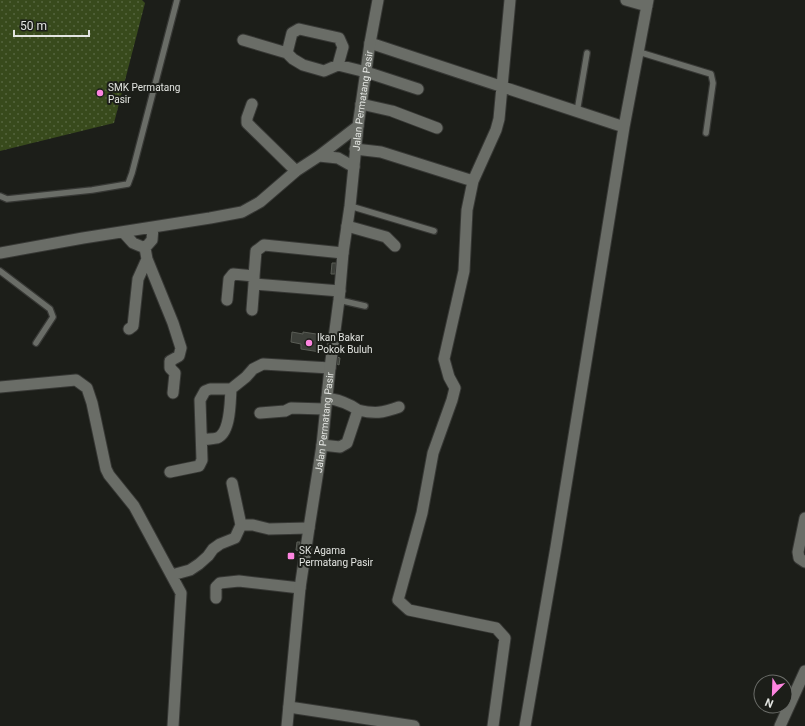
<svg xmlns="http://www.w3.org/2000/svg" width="805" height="726" font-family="Roboto,sans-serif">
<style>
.grass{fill:url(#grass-dots)}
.building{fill:#3c3f39;stroke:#595c55}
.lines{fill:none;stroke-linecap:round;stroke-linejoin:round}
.service-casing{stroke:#373835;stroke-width:8}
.minor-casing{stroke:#373835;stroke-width:13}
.tertiary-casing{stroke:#373835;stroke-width:13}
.secondary-casing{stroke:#373835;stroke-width:13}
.service{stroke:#6a6d67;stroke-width:5.5}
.minor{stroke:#6a6d67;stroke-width:11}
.tertiary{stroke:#6a6d67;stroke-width:11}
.secondary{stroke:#6a6d67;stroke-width:11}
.poi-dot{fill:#fe85e0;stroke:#1c1e19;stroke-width:1.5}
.labels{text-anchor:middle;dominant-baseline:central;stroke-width:4;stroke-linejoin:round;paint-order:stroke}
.poi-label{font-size:10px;fill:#e2e4e0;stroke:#1c1e19;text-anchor:start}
.street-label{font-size:10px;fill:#e2e4e0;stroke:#1c1e19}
</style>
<defs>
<pattern id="grass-dots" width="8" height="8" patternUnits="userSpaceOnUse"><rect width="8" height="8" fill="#384a1c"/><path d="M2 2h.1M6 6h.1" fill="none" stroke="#54643d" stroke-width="1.8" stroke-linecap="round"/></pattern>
</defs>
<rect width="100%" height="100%" fill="#1c1e19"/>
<!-- grass -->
<path class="grass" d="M0,0h142l3,3 -31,120 -114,28z"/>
<!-- building -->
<path class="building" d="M332,263h4l-1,11h-4z
M292,332l11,2v-2l20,3 -3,17 -19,-3v-5l-10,-2z
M337,357l3,1 -1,7 -2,-1z
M297,542h3l-1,9 -3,-1z"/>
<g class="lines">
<!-- service casing -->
<g class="service-casing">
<path id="service" d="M639,52l72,22 2,9 -7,50
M577,112l10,-59
M0,196l7,3 85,-9 36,-6 4,-11 45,-173
M350,206l84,25
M0,271l50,38 3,8 -17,26
M339,300l26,6"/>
</g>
<!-- minor casing -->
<g class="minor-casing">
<path id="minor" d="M626,0l21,6
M243,40l44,13 6,6 10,6 21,6 14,-6 28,7 52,17
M370,43l254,84
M287,53l5,-20 7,-4 40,9 4,9 -5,18
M252,104l-5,14v5l49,48
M361,104l31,7 45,17
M355,149l26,3 92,29
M319,156l19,2 16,9
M347,226l39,11 9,9
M153,227l-1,13 -7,8 2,11 26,64 8,25 -2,8 -9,5v7l5,5 -2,20
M123,232l10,11 12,5
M0,253l83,-15 127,-20 32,-6 18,-10 36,-31 23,-15 39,-30
M254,276v8l86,7
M227,300l2,-21 4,-5 21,2 2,-25 8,-6 79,8
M252,310l2,-26
M129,329l4,-3 5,-47 9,-20
M0,387l76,-7 11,8 5,15 14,66 3,6 25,31 47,87 -8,133
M327,398c12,2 21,5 31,12
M260,413l25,-2 6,-3 34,1
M202,440c5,-1 11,-1 15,-2 14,-5 13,-37 14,-49l15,-12 7,-8 10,-5 67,4
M322,445l18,2 7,-4 11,-33c17,4 24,3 41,-3
M170,472l29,-6 3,-6 -2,-60 5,-9 5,-2h21
M232,483l9,42
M805,518l-7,34 1,6 6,4
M172,575l18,-5 9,-6 9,-8 5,-7 7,-5 15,-6 6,-13h12l16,4 40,-1
M216,598v-11l4,-4 19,-2 61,7
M493,726l12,-88 -9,-10 -87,-18 -11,-10 24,-87 11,-60 19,-53 3,-12 -6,-11 -5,-18 20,-88 3,-61 6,-29 23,-51 3,-11 11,-119
M525,726l31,-179 68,-420 24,-127
M780,726l25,-55"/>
</g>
<!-- tertiary casing -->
<g class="tertiary-casing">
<path id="tertiary" d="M289,707l125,19"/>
</g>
<!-- secondary casing -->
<g class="secondary-casing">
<g id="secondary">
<path id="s1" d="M287,726l13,-138 9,-60 9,-57 4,-26 8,-77 9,-68 4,-47 7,-47 8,-80 12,-83 8,-43"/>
</g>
</g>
<!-- service -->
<use href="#service" class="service"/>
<!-- minor -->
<use href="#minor" class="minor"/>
<!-- tertiary -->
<use href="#tertiary" class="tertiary"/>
<!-- secondary -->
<use href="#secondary" class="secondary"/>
</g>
<!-- markers -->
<g class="poi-dot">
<circle cx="100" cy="93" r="4"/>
<circle cx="309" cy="343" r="4"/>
<rect x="287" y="552" width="8" height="8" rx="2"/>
</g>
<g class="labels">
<!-- poi labels -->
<g class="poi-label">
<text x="108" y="87">SMK Permatang<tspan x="108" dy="12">Pasir</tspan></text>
<text x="317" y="337">Ikan Bakar<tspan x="317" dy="12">Pokok Buluh</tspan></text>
<text x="299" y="550">SK Agama<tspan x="299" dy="12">Permatang Pasir</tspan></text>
</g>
<!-- street labels -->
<g class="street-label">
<text stroke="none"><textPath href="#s1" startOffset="630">Jalan Permatang Pasir</textPath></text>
<text stroke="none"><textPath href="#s1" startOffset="306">Jalan Permatang Pasir</textPath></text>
</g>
</g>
<!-- north arrow -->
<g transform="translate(773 694) rotate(203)"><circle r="19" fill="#1c1e19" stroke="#6b6d69"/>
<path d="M0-3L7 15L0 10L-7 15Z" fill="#fe85e0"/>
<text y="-6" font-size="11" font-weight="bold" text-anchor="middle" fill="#e2e4e0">N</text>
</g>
<!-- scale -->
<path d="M14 30v6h75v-6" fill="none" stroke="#e2e4e0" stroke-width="2"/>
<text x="20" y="30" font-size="12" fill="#e2e4e0" stroke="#1c1e19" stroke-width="3" paint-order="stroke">50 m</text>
</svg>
